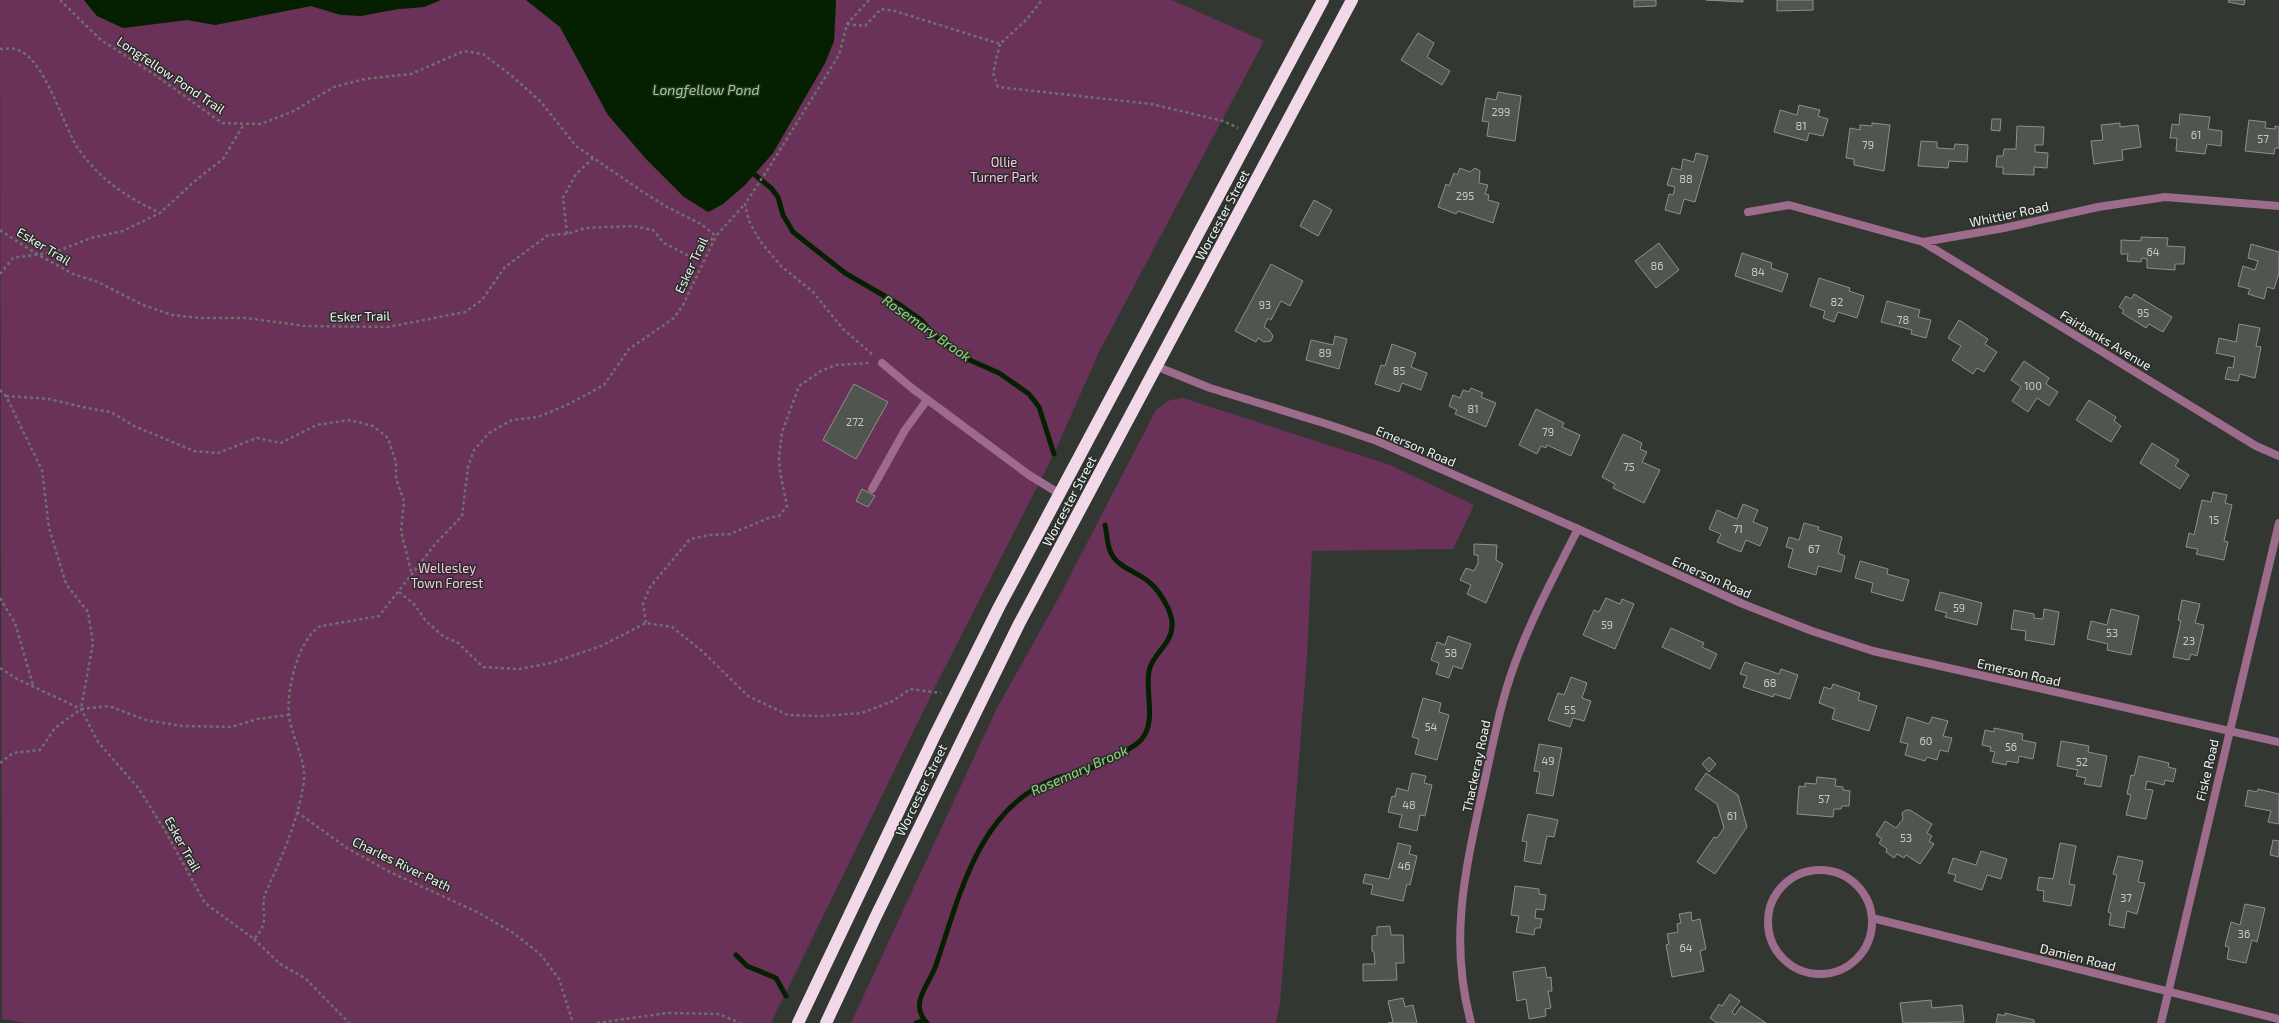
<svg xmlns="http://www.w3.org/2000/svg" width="2279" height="1023" font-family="'Exo 2',sans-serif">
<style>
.green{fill:#6a3259}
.water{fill:#052001}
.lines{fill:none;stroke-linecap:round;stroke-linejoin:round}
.stream{stroke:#052001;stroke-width:5}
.building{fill:#515550;stroke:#8c918a}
.path{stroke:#6d716d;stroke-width:2.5;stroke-dasharray:3 3;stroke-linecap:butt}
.lane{stroke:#9d6c8c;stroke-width:8}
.street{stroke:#9d6c8c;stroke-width:8}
.highway{stroke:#f2d9e9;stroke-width:12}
.labels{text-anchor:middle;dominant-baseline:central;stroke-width:3;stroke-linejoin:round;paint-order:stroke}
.number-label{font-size:11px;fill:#c7cac6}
.street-label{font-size:13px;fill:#eef1ee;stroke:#292d28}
.park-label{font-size:13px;fill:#ffc3ea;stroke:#292d28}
.water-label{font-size:14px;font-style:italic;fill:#90d87e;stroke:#292d28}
</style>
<rect width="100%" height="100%" fill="#333732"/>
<!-- green -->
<path class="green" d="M0,0h84l13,16 26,12 64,-8 28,5 96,-19 30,9 83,-8 17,-7h85l34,27 48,88 39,45 37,37 28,14 32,-25 29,-33 52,-90 9,-22 2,-41h336l92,41 -166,313 -44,100 -116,227 -167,342h-745l-24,-4z
M1183,398l207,67 84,40 -21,44 -141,2 -5,105 -27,347 -4,20h-425l145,-313 63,-113 97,-187 14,-10z"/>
<!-- water -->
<path class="water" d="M84,0h357l-17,7 -26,2 -37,7 -20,-1 -30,-9 -96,19 -28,-5 -64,8 -26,-12z
M526,0h310l-2,41 -9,22 -52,90 -29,33 -21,18 -15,8 -24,-15 -37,-37 -39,-45 -48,-88z"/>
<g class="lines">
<!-- stream -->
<path class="stream" d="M755,175l16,13 7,9 5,18 10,17 52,41 55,32 21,15 15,17 29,21 34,15 30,21 10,13 15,47
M736,955l11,11 29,12 10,18
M916,1023l8,-3
M927,1023c-19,-20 3,-39 9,-58 24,-70 42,-156 118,-186 9,-4 19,-4 28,-7 15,-6 48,-21 59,-32 16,-18 4,-47 8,-69 3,-17 23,-27 23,-45 1,-6 -2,-13 -4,-18 -5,-10 -10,-19 -19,-26 -11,-10 -31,-14 -38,-29 -4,-8 -4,-20 -6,-28"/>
</g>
<!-- building -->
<path class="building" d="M1634,0h22v6l-22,1z
M1706,0h37v2z
M1777,0h36v10l-36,1z
M2229,0h16l-1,5 -16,-3z
M1418,33l16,10 -7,14 23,14 -8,14 -41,-25z
M1498,92l23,4 -6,45 -28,-5 2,-14 -7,-1 4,-23 10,2z
M1799,105l21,5 -2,6 10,3 -5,17 -14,-3 -2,8 -33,-9 6,-22 17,5z
M2180,114l30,3 -2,12 14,2 -1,15 -14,-2 -2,10 -29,-3 1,-13h-7l2,-14 7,1z
M1992,119h9l-1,12 -9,-1z
M2249,120l17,2 -1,6 10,1v-3l4,1v21h-4l-1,6 -29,-3z
M1872,123l18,2 -6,46 -30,-6v-6l-8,-1 4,-30 10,2v-5l12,1z
M2120,123v4l18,-2 3,22 -19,3 1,10 -29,4 -3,-23 12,-1 -2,-15z
M2017,126l27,1 -1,18h-8v7l13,1 -1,15 -13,-1v8l-31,-1v-7h-7l1,-11h6l1,-7h12z
M1921,141l16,1v6l17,1 1,-5 13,1 -1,17 -18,-1 -1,7 -30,-2z
M1696,153l12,3 -13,46 -11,-3 -4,15 -15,-4 4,-16 4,1 2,-8 -8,-2 5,-17 9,2 2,-11 11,3z
M1460,168l10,4 5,-4 5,3 -1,12 9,2 -3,9 4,1 -1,5 11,3 -6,20 -35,-12 -2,3 -18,-7 8,-23 3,2 5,-13 3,2z
M1314,200l18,10 -14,26 -18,-10z
M2141,237l27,1 -1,8 18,1 -1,17h-9v6l-28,-2v-9l-5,-1 -1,4 -14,-1 1,-7h-7v-14l20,1z
M1659,243l20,27 -23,18 -21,-27z
M2251,244l28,8v21l-5,16 -7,-2 -3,12 -16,-5 2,-5 -12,-3 5,-20 12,4 3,-9 -10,-3z
M1742,253l30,10 -1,5 17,6 -6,18 -47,-16z
M1271,264l32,17 -13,25 -9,-5 -10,19 -3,-2 -4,9 5,3 4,6 -2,5 -7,1 -6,-4 -2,4 -21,-11z
M1819,278l31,10 -1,3 15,5 -7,22 -19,-6 -4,10 -11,-4 2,-7 -15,-5z
M2134,294l38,23 -9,15 -14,-8 -3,4 -24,-15 2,-3 -5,-3 7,-11 5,3z
M1887,301l33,9 -2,7 13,3 -5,18 -15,-4 1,-4 -31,-8z
M1959,320l29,19 -3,5 12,8 -13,20 -7,-4 -4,6 -21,-14 9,-14 -13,-8z
M2239,324l21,4 -4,18 5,1 -6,31 -15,-4 -2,7 -13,-2 3,-12 5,1 2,-11 -19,-4 3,-15 17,4z
M1335,336l12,3 -8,30 -33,-9 5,-20 22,5z
M1392,344l24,9 -5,14 16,6 -6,17 -19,-7 -3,9 -24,-8 6,-19 4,1z
M2024,361l25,17 -3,6 12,8 -9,14 -12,-8 -9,14 -16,-11 9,-14 -10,-7z
M854,384l34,18 -32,57 -33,-19z
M1471,388l12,5 -2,4 15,6 -10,24 -31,-13 2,-4 -8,-4 4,-11 7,3 3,-8 6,2z
M2089,400l27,17 -2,4 7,5 -10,16 -35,-22z
M1536,409l28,14 -2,4 18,8 -9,21 -24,-11 -1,3 -5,-2 -4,8 -18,-9z
M1623,434l19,9 -2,6 7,3 -5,10 18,8 -16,33 -31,-15 2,-4 -13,-7z
M2152,443l27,17 -4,6 14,9 -9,14 -40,-26z
M862,489l13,7 -7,11 -12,-6z
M2213,492l14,3 -2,8 7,2 -8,36 4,1 -4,18 -28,-6 2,-5 -12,-2 3,-14 5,2 8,-35 9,2z
M1743,504l15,6 -5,12 15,6 -8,18 -14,-6 -5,12 -24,-10 4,-8 -12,-5 8,-19 20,9z
M1804,523l15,4 -1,3 24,7 -4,16 7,3 -4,16 -23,-6 -2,9 -28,-8 5,-18 -7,-2 3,-10 10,3z
M1474,544l23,1 -1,15 7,4 -17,39 -19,-9 4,-9 -11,-5 6,-12 8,3 4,-8v-8h-4z
M1860,561l28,8 -1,5 22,6 -6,21 -32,-9 2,-9 -18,-5z
M1940,592l42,11 -5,22 -32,-8 2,-4 -12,-3z
M1606,598l14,6 2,-5 12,5 -19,45 -32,-14 11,-25 5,2z
M2182,600l18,4 -5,19 9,2 -7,31 -6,-2 -2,6 -16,-3 8,-36 -3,-1z
M2044,609l15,3 -5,33 -29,-5 1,-9 -15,-2 3,-19 20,4v4l9,1z
M2111,609l28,7 -8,39 -24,-5 1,-6 -21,-5 4,-18 16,4z
M1671,628l33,15 -2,4 15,7 -7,15 -48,-22z
M1448,636l23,8 -9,25 -9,-3 -4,12 -13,-4 3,-11 -8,-3 6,-18 8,3z
M1745,662l34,12 2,-5 17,6 -8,24 -16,-5 -1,3 -30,-10 4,-11 -7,-2z
M1571,677l16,6 -5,15 9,3 -7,20 -11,-3 -3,9 -22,-7 10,-27 6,2z
M1833,684l27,9 -2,7 19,6 -8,25 -37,-12 3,-10 -16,-6 5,-16 7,2z
M1423,698l18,5 -2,9 10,3 -12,45 -22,-6 4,-15 -7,-2z
M1907,717l22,7 3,-7 16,4 -5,15 9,2 -4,14 -8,-2 -3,10 -10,-3 -2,4 -20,-6 3,-11 -8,-2z
M1994,728l29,6 -1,6 14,3 -3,16 -14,-3 -1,7 -11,-2 -1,4 -14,-3 3,-10 -5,-1 1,-4 -9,-2 3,-15 9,2z
M2061,741l28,5 -1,6 19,4 -6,31 -17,-3 2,-6 -10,-2 2,-6 -21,-4z
M1539,744l23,4 -9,48 -17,-3 4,-21 -6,-1z
M2139,756l30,7 -1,4 8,2 -3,13 -8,-2 -1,5 -17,-4 -2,8 8,1 -7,29 -20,-4 5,-20 -4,-1 4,-19 3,1z
M1709,757l7,7 -7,8 -7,-8z
M1412,773l14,3 -2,7 8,2 -7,31 -5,-1 -3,16 -18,-4 3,-12 -14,-3 4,-16 3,1 2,-9 11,3z
M1706,773l32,22 9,32 -32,47 -18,-12 17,-25 3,1 7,-10 -7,-24 -22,-15z
M1817,777l19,2 -1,7 8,1v3l7,1 -1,15h-7l-1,3h-7l-1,8 -36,-3 2,-28 6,1v-4l11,1z
M2258,789l21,5v30l-11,-2 3,-11 -26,-5 3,-16 9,2z
M1906,810h4l22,14 -5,9 5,3 -3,5 5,3 -14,20 -14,-9 -2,3 -7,-4 -3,4 -8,-6 1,-3 -8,-6 3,-4 -6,-4 9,-14 11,7 7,-9 -1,-6z
M1528,814l30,6 -4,17 -7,-1 -6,28 -17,-3 3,-19 -5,-1z
M2273,840l6,1v16l-9,-2z
M1398,843l13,3 -2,8 8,2 -7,29 -3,-1 -4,17 -32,-7 2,-9 -10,-2 2,-9 24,5z
M2060,843l16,3 -7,38 6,1 -4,21 -28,-5 1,-10 -7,-1 2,-13 14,2z
M1981,851l26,8 -6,20 -14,-4 -5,15 -28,-9 2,-6 -8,-2 5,-15 23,7z
M2118,856l25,5 -5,21 7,1 -8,31 -10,-3 -3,17 -15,-3 2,-12 -3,-1 9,-37 -4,-1z
M1515,886l24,3v5l7,1 -2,15 -8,-1 -1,9 7,1 -2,9h-5l-1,7 -18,-3 3,-16 -8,-1z
M2245,904l20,4 -8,34 -5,-2 -6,23 -19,-4 2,-12 -4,-1 6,-24 9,3z
M1691,912l1,9 8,-2 6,30 -6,2 4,20 -32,6 -6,-32 3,-1 -2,-10 11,-2 -1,-8 4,-1 -2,-9z
M1390,926l1,9h12l1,28h-8l1,17 -34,1v-17h12l-1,-12 -2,-1v-15l5,-1v-8z
M1545,967l2,11 4,-1 1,14h-4l3,17 -6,1 1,7 -17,3 -3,-20 -9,2 -4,-29z
M1730,994l10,7 -8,11 3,3 6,-9 25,17h-49l-7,-5 9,-14 3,2z
M1403,998l2,9 8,-2 4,18h-29l5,-1 -5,-21z
M1931,1000l1,8 30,-3 2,17 -61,1 -3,-20z
M2005,1013l29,7v3h-38l2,-9 7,2z"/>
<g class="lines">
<!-- path -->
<path class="path" d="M60,0l41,40 54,35 67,48 38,1 32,-12 42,-25 31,-8 46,-5 53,-23 19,3 29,22 29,26 35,44 67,46 24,15 34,17 15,12 29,-32
M869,0l-22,24 -8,31 -69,111 -25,38 4,17 11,20 21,25 32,26 30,37 31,27
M847,24l18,2 16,-17 14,2 105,33 26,-24 16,-20
M1000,44l-7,29 5,14 153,17 72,17 15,7
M0,49c5,0 11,-1 15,0 30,7 48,78 64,101 24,32 46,46 81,63
M0,230l35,23 38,21 25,8 45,23 29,10 29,3h45l59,8 83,1 77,-15 17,-12 23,-33 43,-32 19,-1 18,-6 48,-2 20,4 11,13 23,12 15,-7 12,-11
M567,234l-4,-36 13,-24 17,-16
M0,274l13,-16 42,-6 36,-14 32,-7 37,-18 36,-33 27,-21 21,-35
M0,390l6,6 36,74 7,58 17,56 22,28 5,31 -12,66
M6,396l43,3 38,9 24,4 23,14 60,25 24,2 39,-15 24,5 36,-18 32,-5 24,6 15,12 8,24v17l8,22 -3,30 11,44
M399,592l15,12 12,17 18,16 13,5 26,25 36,2 32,-6 50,-17 45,-23 26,4 30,24 46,45 40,19 33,1 41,-3 31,-12 17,-12 31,4
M0,598l15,25 18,62
M646,623l-3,-19 7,-17 40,-48 20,-4 20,-1 39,-16 10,-2 8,-10 -7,-34 -1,-15 3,-25 17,-46 22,-15 15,-6 34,-2
M0,668l17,11 64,30 17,33 41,47 25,40 41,74 49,36c19,-20 4,-29 12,-47 16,-36 33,-73 38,-112 2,-20 -13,-45 -15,-65 -3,-23 9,-75 30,-88 3,-2 52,-9 60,-11l57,-73 26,-27 6,-49 6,-17 15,-17 23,-13 26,-3 29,-12 37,-20 25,-36 45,-31 9,-13 33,-69
M81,709l28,-3 37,14 36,6 49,1 27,-8 30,-4
M0,763l13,-10 27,-3 15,-22 26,-19
M297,812l50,36 41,23 91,42 33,19 28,22 19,25 14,44
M254,939l26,25 25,14 44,45
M597,1023l70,-10 52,1 21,9"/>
<!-- lane -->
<path class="lane" d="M882,363l31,26 116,86 31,19
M872,489l33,-59 22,-30"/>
<!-- street -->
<path class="street" d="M1748,212l41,-7 134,37 81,-14 94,-21 67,-10 114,9
M1923,242l333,204 23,10
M1158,367l52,21 120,37 47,16 201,88 165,75 69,27 61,20 406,91
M1768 922a52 52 0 1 1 104 0a52 52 0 1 1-104 0Z
M1872,918l407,101
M1471,1023c-23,-85 -5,-156 13,-239 9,-40 16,-80 30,-118 17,-47 41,-92 64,-137
M2161,1023l118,-500"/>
<!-- highway -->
<path class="highway" d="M798,1023l136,-286 65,-130 324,-607
M826,1023l50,-107 143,-292 333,-624"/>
</g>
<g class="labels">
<!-- number labels -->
<g class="number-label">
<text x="1501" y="111">299</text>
<text x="1801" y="125">81</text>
<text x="2196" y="134">61</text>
<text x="2263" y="138">57</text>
<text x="1868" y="144">79</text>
<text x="1686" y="178">88</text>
<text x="1465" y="195">295</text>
<text x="2153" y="251">64</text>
<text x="1657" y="265">86</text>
<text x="1758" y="271">84</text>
<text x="1837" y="301">82</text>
<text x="1265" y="304">93</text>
<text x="2143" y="312">95</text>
<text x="1903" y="319">78</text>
<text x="1325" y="352">89</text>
<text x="1399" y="370">85</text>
<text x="2033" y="385">100</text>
<text x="1473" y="408">81</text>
<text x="855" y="421">272</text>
<text x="1548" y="431">79</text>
<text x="1629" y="466">75</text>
<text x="2214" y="519">15</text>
<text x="1738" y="528">71</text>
<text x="1814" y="548">67</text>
<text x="1959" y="607">59</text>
<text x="1607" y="624">59</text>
<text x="2112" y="632">53</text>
<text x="2189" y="640">23</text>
<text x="1451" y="652">58</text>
<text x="1770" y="682">68</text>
<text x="1570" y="709">55</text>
<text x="1431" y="726">54</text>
<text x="1926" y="740">60</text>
<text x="2011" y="746">56</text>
<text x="1548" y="760">49</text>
<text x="2082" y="761">52</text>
<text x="1824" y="798">57</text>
<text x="1409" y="804">48</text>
<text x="1732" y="815">61</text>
<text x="1906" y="837">53</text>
<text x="1404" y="865">46</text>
<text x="2126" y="897">37</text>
<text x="2244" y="933">36</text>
<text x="1686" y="947">64</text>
</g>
<!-- street labels -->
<g class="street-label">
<text transform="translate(171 75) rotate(34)">Longfellow Pond Trail</text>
<text transform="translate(2009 214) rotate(-12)">Whittier Road</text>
<text transform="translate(1222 215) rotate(-62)">Worcester Street</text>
<text transform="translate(44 246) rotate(31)">Esker Trail</text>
<text transform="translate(691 265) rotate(-65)">Esker Trail</text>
<text transform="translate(360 316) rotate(-1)">Esker Trail</text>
<text transform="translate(2106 340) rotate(31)">Fairbanks Avenue</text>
<text transform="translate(1416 446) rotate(23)">Emerson Road</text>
<text transform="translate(1069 501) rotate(-62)">Worcester Street</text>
<text transform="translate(1712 577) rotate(24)">Emerson Road</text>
<text transform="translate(2019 672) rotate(13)">Emerson Road</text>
<text transform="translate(1476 766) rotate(-78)">Thackeray Road</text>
<text transform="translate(2207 770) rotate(-77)">Fiske Road</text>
<text transform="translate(921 790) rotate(-64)">Worcester Street</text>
<text transform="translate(183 844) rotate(61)">Esker Trail</text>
<text transform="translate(402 864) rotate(26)">Charles River Path</text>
<text transform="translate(2078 957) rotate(14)">Damien Road</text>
</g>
<!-- park labels -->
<g class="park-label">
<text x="1004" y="162">Ollie<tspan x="1004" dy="15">Turner Park</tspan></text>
<text x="447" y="568">Wellesley<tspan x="447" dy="15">Town Forest</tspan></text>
</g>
<!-- water labels -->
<g class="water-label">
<text x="706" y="89">Longfellow Pond</text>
<text transform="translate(927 328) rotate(35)">Rosemary Brook</text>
<text transform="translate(1079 770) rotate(-24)">Rosemary Brook</text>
</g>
</g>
</svg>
